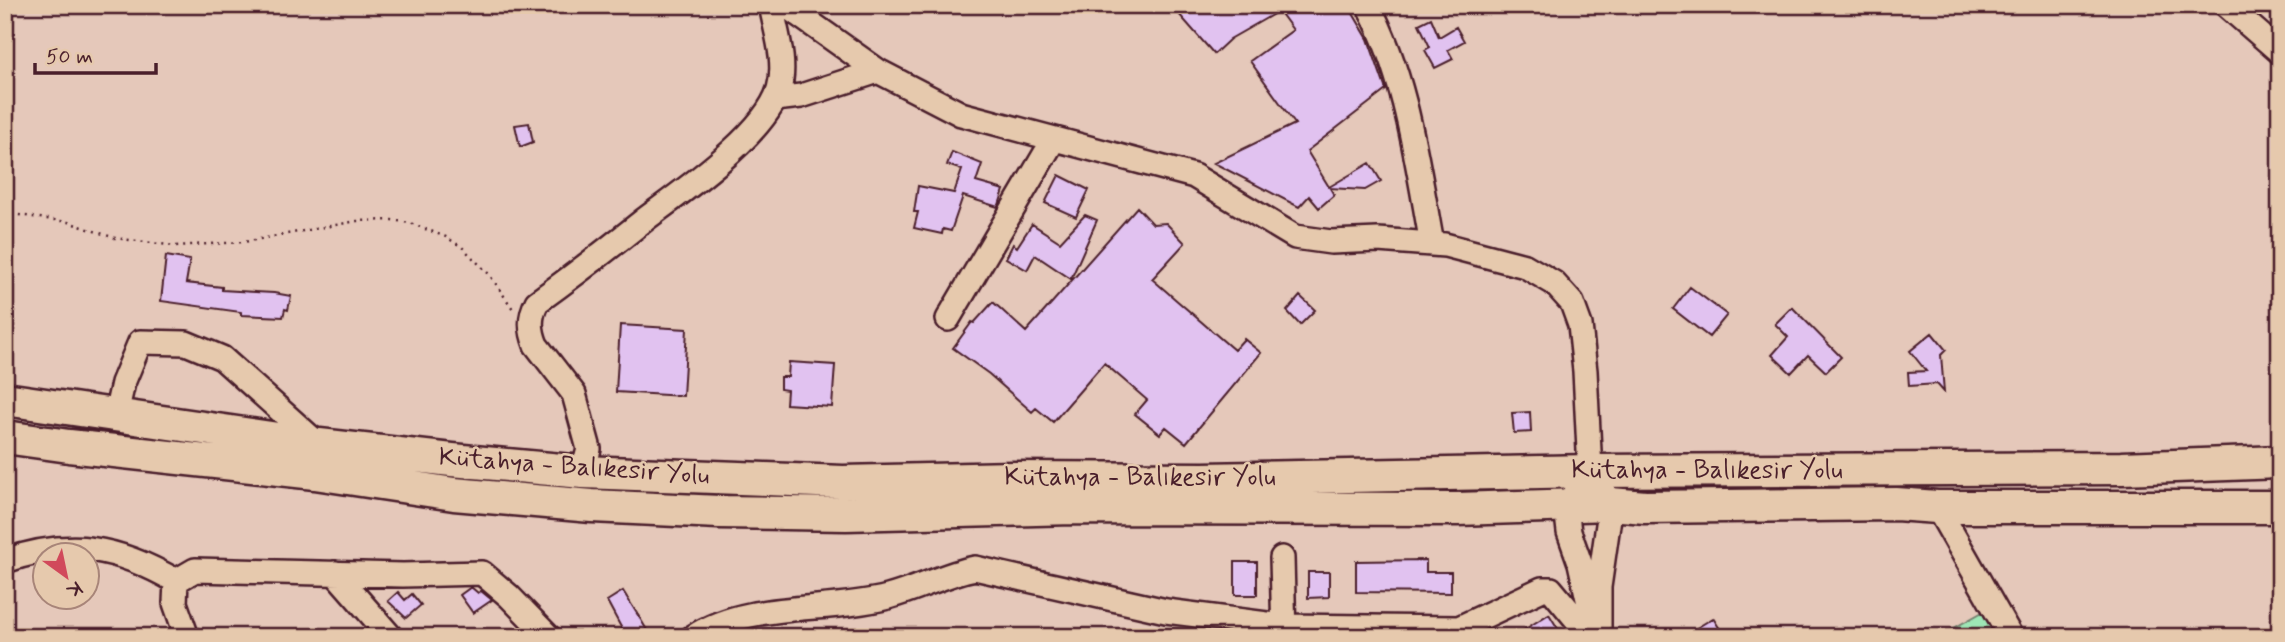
<svg xmlns="http://www.w3.org/2000/svg" width="2285" height="642" font-family="Mynerve,sans-serif">
<style>
.green{fill:#9ee7b6;stroke:#748370;stroke-width:2}
.building{fill:#e1c2f0;stroke:#4a1f2b;stroke-width:2}
.lines{fill:none;stroke-linecap:round;stroke-linejoin:round}
.minor-casing{stroke:#4a1f2b;stroke-width:28}
.highway-casing{stroke:#4a1f2b;stroke-width:37}
.path{stroke:#4a1f2b;stroke-width:2.5;stroke-dasharray:2 5;stroke-linecap:butt}
.minor{stroke:#e6c9ad;stroke-width:23}
.highway{stroke:#e6c9ad;stroke-width:32}
.labels{text-anchor:middle;dominant-baseline:central;stroke-width:5;stroke-linejoin:round;paint-order:stroke}
.street-label{font-size:26px;fill:#4a1f2b;stroke:#e6c9ad}
</style>
<rect width="100%" height="100%" fill="#e5c8ba"/>
<filter id="ink" filterUnits="userSpaceOnUse"><feTurbulence type="fractalNoise" baseFrequency=".0143" numOctaves="2"/><feDisplacementMap in="SourceGraphic" scale="14" xChannelSelector="R" yChannelSelector="G"/><feConvolveMatrix kernelMatrix="1 2 1 2 8 2 1 2 1" color-interpolation-filters="sRGB"/></filter>
<g filter="url(#ink)">
<!-- green -->
<path class="green" d="M1986,610l15,27h-63z"/>
<!-- building -->
<path class="building" d="M1171,5h177l20,34 18,51 -79,61 22,36 41,-24 11,18 -16,9 -35,-2 4,7 -15,13 -10,-12 -10,11 -85,-44 81,-39 -45,-63 43,-31 -14,-19 -49,28 -16,15z
M1431,18l8,19 17,-10 8,14 -16,9 5,9 -18,9 -10,-18 5,-3 -11,-23z
M529,123l4,19 -13,5 -5,-22z
M952,152l30,12 -6,18 28,8 -5,15 -1,2 -35,-11 -12,35 -8,-2 -1,5 -28,-6 4,-16h-4l4,-26 36,7 8,-23 -15,-5z
M1059,175l30,15 -13,27 -31,-14z
M1137,207l16,17 13,-1 19,20 -33,36 82,71 10,-11 17,14 -75,90 -20,-16 -6,7 -25,-20 12,-14 -43,-37 -51,59 -17,-14 -4,4 -43,-38 -36,-26 19,-26 2,1 19,-21 33,30z
M1085,215l12,5 -26,59 -36,-24 -8,15 -21,-12 7,-14 4,3 15,-23 28,18z
M166,256l24,4 -4,23 36,4v3l52,3 17,3 -3,14 -3,-1 -2,8 -42,-2v-3l-80,-11z
M1690,287l37,28 -18,22 -36,-28z
M1300,296l15,14 -15,15 -13,-14z
M1792,307l49,50 -15,15 -18,-17 -17,18 -19,-18 16,-18 -13,-13z
M620,325l67,4 -4,67 -67,-4z
M1932,333l14,17 -5,5 3,37 -7,-8 -28,2 -1,-14 18,-1 -16,-20z
M789,362l46,3 -3,42 -46,-3 1,-14 -7,-1v-12h8z
M1530,412l1,20 -17,1 -2,-20z
M1426,560v12h25v21l-95,-1v-31z
M1235,562h22v33h-22z
M1308,572h21v25l-21,1z
M471,587l7,6 3,-2 11,9 -19,13 -13,-18z
M623,591l18,29 10,17h-23l-5,-6 -16,-30z
M398,592l7,8 7,-6 9,11 -15,13 -18,-17z
M1549,614l14,23h-51l18,-11z
M1713,618l12,19h-43z"/>
<g class="lines">
<!-- minor casing -->
<g class="minor-casing">
<path id="minor" d="M785,5l93,66 83,43 233,62 101,61 36,5 47,-2 67,5 80,21 29,17 18,20 8,22 5,46 5,100 21,33 -12,83v50
M1368,5c39,74 49,158 64,239
M2226,5l54,47
M775,99l26,-3 77,-25
M948,319l106,-180
M116,414l7,-31 17,-41 46,1 36,15 97,87
M1590,471l-24,35 3,26 11,31 10,45
M583,472l6,-23 -15,-55 -38,-49c-6,-15 -7,-28 1,-43 36,-26 71,-53 106,-81 38,-29 122,-86 136,-132 8,-26 -3,-57 -8,-84
M1937,507l74,130
M1282,558l2,79
M5,561c66,-23 112,-14 171,20
M335,573l56,64
M176,581l19,-11 208,5 79,-2 27,23 40,41
M176,581l-1,22 12,34
M693,637c54,-36 133,-24 195,-40 30,-8 57,-23 87,-29l191,43 117,15 176,2 83,-39h9l40,48"/>
</g>
<!-- highway casing -->
<g class="highway-casing">
<path id="highway" d="M5,399l314,46 133,15 131,12 260,10 170,-4 191,1 386,-8 532,-3 158,-6
M5,437l64,9 246,27 139,21 138,12 127,6 127,2 227,-6 384,1 154,-5 34,3 251,-3 41,3h343"/>
</g>
<!-- path -->
<path class="path" d="M5,213l63,9 47,16 60,8 69,-4 113,-21 35,-1 18,3 36,14 16,10 27,27 24,35"/>
<!-- minor -->
<use href="#minor" class="minor"/>
<!-- highway -->
<use href="#highway" class="highway"/>
</g>
</g>
<g class="labels">
<!-- street labels -->
<g class="street-label">
<text transform="translate(574 467) rotate(4)">Kütahya - Balıkesir Yolu</text>
<text x="1707" y="471">Kütahya - Balıkesir Yolu</text>
<text x="1140" y="478">Kütahya - Balıkesir Yolu</text>
</g>
</g>
<!-- margin -->
<rect width="2285" height="642" fill="none" stroke="#e6c9ad" stroke-width="28"/>
<rect x="14" y="14" width="2257" height="614" fill="none" stroke="#4a1f2b" stroke-width="2.5" filter="url(#ink)"/>
<!-- north arrow -->
<g transform="translate(66 576) rotate(147)"><circle r="33" fill="#e6c9ad" stroke="#a88579" stroke-width="2"/>
<path d="M0-5L12 26L0 18L-12 26Z" fill="#d1495b"/>
<text y="-10" font-size="19" font-weight="bold" text-anchor="middle" fill="#4a1f2b">K</text>
</g>
<!-- scale -->
<path d="M35 63v10h121v-10" fill="none" stroke="#4a1f2b" stroke-width="3.5"/>
<text x="46" y="63" font-size="21" fill="#4a1f2b" stroke="#e6c9ad" stroke-width="5" paint-order="stroke">50 m</text>
</svg>
